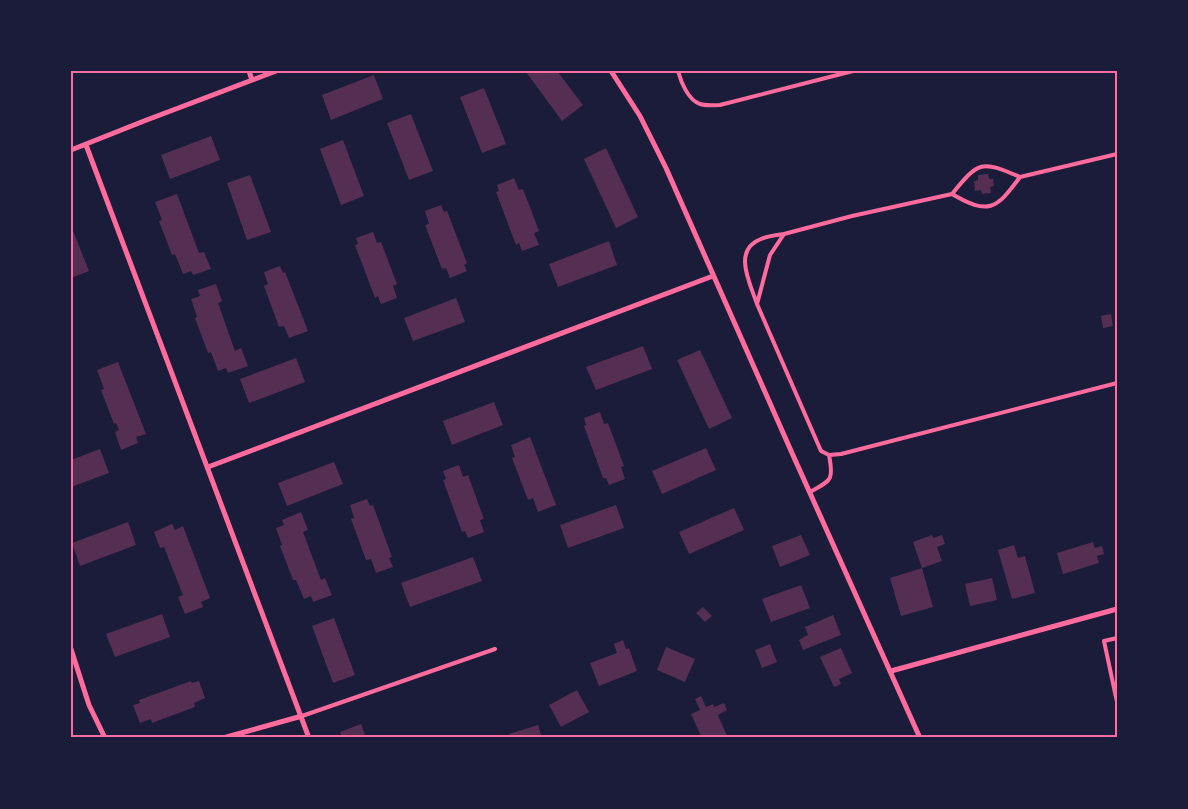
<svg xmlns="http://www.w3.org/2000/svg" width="1188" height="809" font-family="'Exo 2',sans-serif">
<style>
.building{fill:#542f53}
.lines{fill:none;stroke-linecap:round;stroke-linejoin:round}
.service{stroke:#ff6b9d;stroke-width:4}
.minor{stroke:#ff6b9d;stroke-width:5}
.neatline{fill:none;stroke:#ff6b9d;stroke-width:2}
</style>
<rect width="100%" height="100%" fill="#1b1b3a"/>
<!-- building -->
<path class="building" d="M527,71h30l26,34 -21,16 -36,-49z
M374,75l9,24 -52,21 -9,-25z
M484,88l22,56 -24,9 -22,-56z
M411,114l22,57 -24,9 -22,-57z
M211,136l9,24 -50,19 -9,-24z
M343,140l21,56 -23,9 -21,-56z
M606,148l32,69 -22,11 -32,-69z
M988,174l1,5h4l1,7 -4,1 1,6 -9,1 -1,-4 -6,1 -1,-10 4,-1v-5z
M250,175l21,57 -24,8 -20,-57z
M514,178l5,12 4,-1 16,42 -5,2 5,12 -17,6 -3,-8 -3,2 -20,-53 3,-1 -2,-6z
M177,194l22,59 5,-1 7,17 -18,6 -2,-4 -8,3 -8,-20 -3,1 -13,-34 3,-1 -7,-18z
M441,205l3,7 3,-1 20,52 -3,2 3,6 -17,7 -4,-10 -4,1 -17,-44 4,-1 -4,-13z
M71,226l18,45 -18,7z
M373,232l4,11 4,-1 16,42 -4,2 4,12 -16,6 -3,-8 -3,2 -20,-53 3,-1 -2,-6z
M609,241l8,24 -59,22 -9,-23z
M280,266l3,7 2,-1 23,59 -19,7 -5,-12 -5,1 -15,-41 4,-2 -4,-12z
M216,284l6,17 -4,2 17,48 6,-3 7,18 -20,7 -2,-5 -8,3 -7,-19 -3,1 -13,-35 2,-1 -6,-18 9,-3 -2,-6z
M456,298l9,24 -52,19 -9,-23z
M1111,314l2,12 -10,2 -2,-12z
M643,346l9,23 -56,21 -10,-23z
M700,350l32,68 -23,11 -32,-69z
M296,358l9,24 -56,21 -9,-24z
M118,362l28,72 -10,3 2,6 -17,7 -6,-18 4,-2 -3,-7 -2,1 -13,-34 3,-1 -7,-19z
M494,402l9,23 -51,20 -9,-24z
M600,412l4,12 4,-1 16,43 -3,1 4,12 -16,6 -3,-7h-3l-19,-52 2,-1 -2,-7z
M530,437l26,68 -18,7 -5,-14 -5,2 -16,-42 3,-1 -4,-12z
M706,448l10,22 -54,24 -10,-23z
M100,449l9,24 -38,14v-27z
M334,462l9,22 -56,22 -9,-23z
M459,465l4,12 5,-2 16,44 -4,1 4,12 -16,6 -3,-7 -3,1 -19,-52 3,-1 -3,-8z
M367,499l3,7 3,-1 19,52 -3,1 4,9 -17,6 -5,-14 -5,1 -15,-41 3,-1 -4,-13z
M616,505l8,23 -56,20 -8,-23z
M734,508l10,22 -55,24 -10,-22z
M301,512l7,18 -5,2 18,48 4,-2 7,17 -19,7 -2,-6 -7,3 -8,-19h-3l-13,-34 2,-1 -6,-17 8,-3 -2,-5z
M128,522l8,23 -56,21 -8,-23z
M172,524l3,6 8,-4 27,72 -9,4 2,5 -18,7 -7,-17 5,-2 -19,-48 -4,1 -6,-16z
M801,535l9,20 -30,12 -8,-21z
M932,535l1,3 9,-3 3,9 -8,3 5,14 -20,7 -9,-26z
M1093,542l2,6 7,-2 2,8 -7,2 2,7 -36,11 -6,-21z
M1014,545l4,13 7,-2 10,37 -23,6 -14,-49z
M473,557l9,24 -72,26 -9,-24z
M922,568l11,39 -32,9 -11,-38z
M992,578l5,22 -27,6 -5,-22z
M801,585l9,23 -39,14 -9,-23z
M703,607l9,9 -7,6 -9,-9z
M162,614l8,23 -55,20 -9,-23z
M833,615l8,20 -38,15 -4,-10 9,-5 -3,-8z
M334,618l21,57 -22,8 -21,-57z
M623,640l3,9 3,-1 8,23 -38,15 -9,-23 27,-10 -3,-9z
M770,644l7,18 -15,6 -7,-18z
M666,647l29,12 -10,23 -28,-12z
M841,648l11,25 -13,6 2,5 -7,3 -14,-30z
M191,681l1,2 7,-2 6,17 -11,5 1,4 -43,16 -1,-4 -11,4 -7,-18 7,-2 -1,-3z
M577,690l12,22 -28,15 -12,-22z
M701,696l5,11 7,-3 1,3 10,-4 3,7 -9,5 10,23h-26l-11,-24 9,-4 -5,-11z
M361,724l5,14h-24l-2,-6z
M538,725l4,13h-32l-1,-4z"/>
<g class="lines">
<!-- service -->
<path class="service" d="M678,71c3,11 10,29 22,33 6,2 13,1 20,1l133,-34
M1020,177l97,-23
M784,234l68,-18 100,-22c36,21 44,16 68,-17 -39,-17 -41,-16 -68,17
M757,304c-7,-21 -25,-54 4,-65 7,-3 16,-4 23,-5l-14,21 -13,49 64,147 8,4c5,26 2,25 -19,37
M829,455l12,-1 276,-71
M1117,638l-13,3 13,61
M302,716l193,-67"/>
<!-- minor -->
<path class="minor" d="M249,71l3,9
M611,71l29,45 26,52 126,285 128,285
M86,145l223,593
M71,150l73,-29 132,-50
M208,467l505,-191
M71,649l18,56 16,33
M891,671l226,-62
M223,738l79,-22"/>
</g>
<!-- border -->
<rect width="1188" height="809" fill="none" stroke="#1b1b3a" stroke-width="145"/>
<rect x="72" y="72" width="1044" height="664" class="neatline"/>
</svg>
